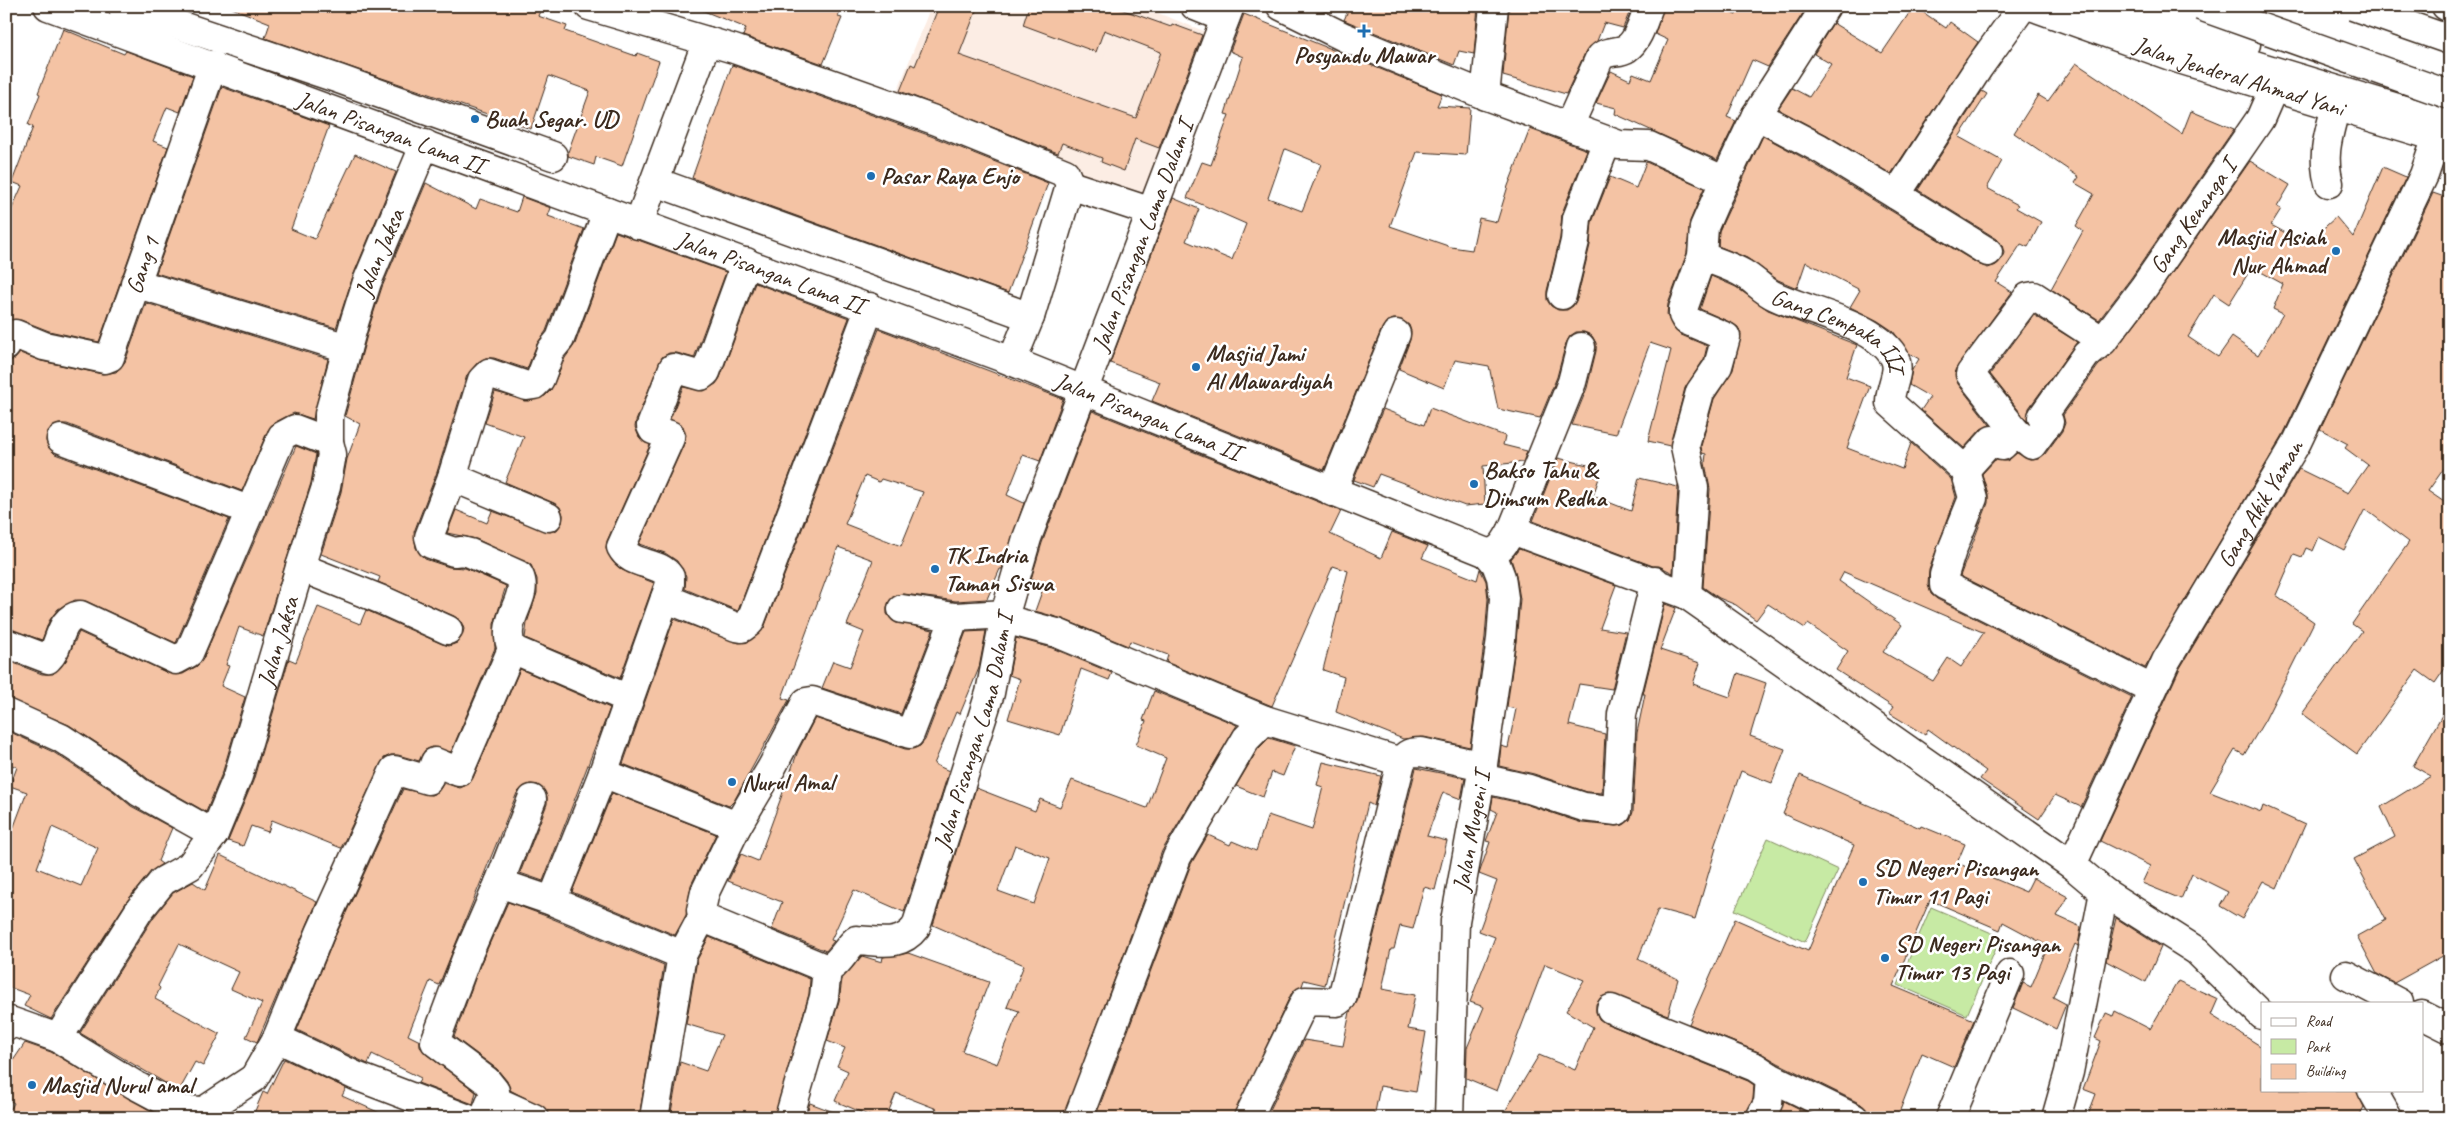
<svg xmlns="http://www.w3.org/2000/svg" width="2456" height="1124" font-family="Caveat,sans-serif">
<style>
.built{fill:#fcede4}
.green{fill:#c7eaa4;stroke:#818a61}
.building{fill:#f4c3a4;stroke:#3b2a1e;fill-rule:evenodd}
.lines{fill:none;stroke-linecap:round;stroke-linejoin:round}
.minor-casing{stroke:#3b2a1e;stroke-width:31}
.major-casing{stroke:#3b2a1e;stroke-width:31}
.highway-casing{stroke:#3b2a1e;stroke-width:31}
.minor{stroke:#fff;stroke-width:28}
.major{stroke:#fff;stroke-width:28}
.highway{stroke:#fff;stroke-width:28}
.highway-bridge-casing{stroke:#3b2a1e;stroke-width:31;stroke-linecap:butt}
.highway-bridge{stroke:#fff;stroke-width:28}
.poi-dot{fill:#1f6fb2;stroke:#fff;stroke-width:2}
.labels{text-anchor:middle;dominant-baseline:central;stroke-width:5;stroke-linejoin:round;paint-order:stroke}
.poi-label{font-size:24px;font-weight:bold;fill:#3b2a1e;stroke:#fff;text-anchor:start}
.street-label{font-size:24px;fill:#3b2a1e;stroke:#fff}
</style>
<rect width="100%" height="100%" fill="#fff"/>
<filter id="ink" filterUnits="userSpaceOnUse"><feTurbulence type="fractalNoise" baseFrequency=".02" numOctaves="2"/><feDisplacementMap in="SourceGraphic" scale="10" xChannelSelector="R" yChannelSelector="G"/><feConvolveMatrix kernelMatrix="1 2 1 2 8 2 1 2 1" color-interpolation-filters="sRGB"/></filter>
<g filter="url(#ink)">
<!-- built -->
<path class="built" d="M931,6h209l74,29 -68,163 -253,-96z"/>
<!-- green -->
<path class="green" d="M1768,838l70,32 -33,72 -70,-32z
M1931,907l70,30 -34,78 -69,-30z"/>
<!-- building -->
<path class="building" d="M232,6h310l-4,10 29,10 -2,5 71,25 1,-3 22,8 -37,105 -26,-9 -2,8 -26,-9v-4l22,-61 -41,-15 -18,53 -266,-91 5,-15 -38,-15z
M842,6l-4,11 4,1 -19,46 -80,-28 3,-8 -52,-21z
M939,6h39l-19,49 177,63 25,-66 -57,-22 -8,22 -73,-27 6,-19h83l59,21 1,-3 30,11 -43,113 -24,-9 -11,32 -23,-9 1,-4 -40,-15 -4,10 -158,-62 11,-27 4,2z
M1350,6h128l-4,48 -15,-3 -5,14 -110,-45z
M1509,6h21l26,5 1,-5h75l-9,22 -19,-5 -7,18 -12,12 -19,41 -63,-18z
M1664,6h50l22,9 3,-9 68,1 -39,60 -16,-7 -25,57 9,4 -19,39 -102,-46 1,-6 -20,-5 15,-32 19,9 3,-7 18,7 17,-40 -13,-6z
M1914,6l32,22 4,-6 28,20 -87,132 -64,-39 -49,-26 14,-21 17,9 22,-33 -17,-10 19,-31 49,30z
M1244,14l198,80 -5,12 33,2 -4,47 -49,-3 -27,74 61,21 21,3 7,-32 18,4 11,-36 22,-57 57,21 -25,63 -2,25 -13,53v9l4,6 7,4h9l6,-4 4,-7 13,-54 2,-23 18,-45 26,11 10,-26 58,26 -14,33 -3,32 -19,51 -1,11 6,13 6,6 28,12 -3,13 -19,29 -15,58 -22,-5 23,-91 -21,-7 -34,91 -44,-9 15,-37 9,-37v-8l-4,-7 -8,-4h-8l-6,4 -4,7 -9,34 -17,41 -42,-9 -9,-43 -34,-6 -11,28 -45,-19 11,-29 1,-9 -2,-6 -7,-5 -8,-1 -7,2 -5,7 -58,142 -172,-69 8,-19 -50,-19 63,-165 26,11 -13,32 46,19 14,-36 -59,-26 15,-36 9,3 18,-50 -4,-1 18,-57 -13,-6zM1285,149l36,15 -19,47 -34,-13z
M63,29l61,25 2,-3 67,25 -13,36 -13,-5 -14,34 15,6 -69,195 -50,-11 -28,-11 -15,1v-99l16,-36 -10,-4 21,-55 -5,-2 12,-31 -2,-1z
M2076,63l106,71 9,-23 43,18 -103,149 -32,42 -48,-31 32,-58 -7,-5 18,-32 -19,-11 4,-6 -65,-44 24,-38 10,6z
M732,65l199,71 117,47 -40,110 -316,-115z
M222,87l107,39 -38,103 24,10 40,-85 41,18 -43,104 -17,52 -180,-55z
M1982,91l5,3 -28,43 43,24 -15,27 31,17 -2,3 25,14 -13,25 -7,-3 -25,38 16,10 -57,78 3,14 32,41 -9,4 -17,19 -43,-38 9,-13 -21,-12 3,-15 7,-11 -10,-6 -16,-22 -15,-10 -28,-14 10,-17 -54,-28 -9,26 -19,-8 -31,-22 -29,-12 1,-15 44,-95 48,26 169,103 8,3 8,-3 5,-5 3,-7 -2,-8 -5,-6 -79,-49z
M2250,161l40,24 -13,22 4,2 -10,16 35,19 30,-27 17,20 30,-70 23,10 -123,258 -138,233 -185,-92 28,-73v-9l-6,-20 13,-14 12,1 10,-8 13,7 8,-1 7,-5 17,-23 3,-8 -2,-8 35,-49 17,-16 41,-54zM2252,267l31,17 -10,25 10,5 -25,41 -26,-18 -14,20 -30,-20 26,-43 15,10z
M426,183l50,26 4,-10 37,13 5,-15 29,11 -3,8 36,13 -38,102 -9,13 -10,25 -33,-11h-8l-8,4 -11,13 -30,97 -23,60 2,16 9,11 24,8 16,1 41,18 -12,38 1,24 -44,104 -18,-5 -8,3 -6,11 -21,-6h-7l-7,3 -43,90 -69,-28 -4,12 -17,-6 -8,20 -15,-5 25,-60 36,-122 7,3 22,-55 42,17 6,-14 76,34 7,2 8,-3 5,-7 2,-7 -3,-8 -7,-5 -76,-34 2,-5 -59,-23 20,-62 6,-33 13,-35 -15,-8 25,-92 12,-37z
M2433,193l17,6v261l-22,31 22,15v155l-15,22 -18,-13 -60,84 -55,-40 60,-83 -10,-7 57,-82 -44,-33 -21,41 -25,-13 -6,14 -7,-3 -4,9 -8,-3 -18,41 38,27 -49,98 -21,35 -9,-5 -25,42 51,20 2,-6 42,19 -28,63 -14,-7 -21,38 -22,-13 8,-14 -36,-18 -11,25 -39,-16 8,-17 -50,-25 80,-173 119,-199 49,24 20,-28 -23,-17 3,-4 -28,-15z
M616,232l110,40 -32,86 -17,-5h-8l-7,4 -26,64 -1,6 4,10 11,8 -43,96 -1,8 7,13 9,8 32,13 -34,95 -95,-40 2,-15 10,-30v-14l-6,-14 -55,-26 -29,-6 9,-23 31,13 5,-12 58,21 7,-2 5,-7 1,-8 -3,-8 -6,-4 -49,-21 19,-45 -39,-14 10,-31 34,9 16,-5 6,-6 14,-32 10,-14z
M1711,276l25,11 32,23 89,35 -11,32 24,9 -23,62 55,21 9,-26 40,36 5,18 -27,73 -1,15 3,9 6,5 195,98 -51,110 -26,-12 -16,24 -59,-40 6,-8 -58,-42 -3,6 -36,-22 4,-6 -57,-37 12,-19 -40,-27 -3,4 -37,-24 -12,16 -20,-15 -17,-7 -16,-11 7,-98 -5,-26 1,-9 -4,-1 -1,-7 13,-47 19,-29 8,-36 -3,-7 -6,-4 -32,-14zM1844,572l136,59 4,1 -23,35 -13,-9 -15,23 -50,-29 19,-27 -63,-44z
M755,283l94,35 -111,293 -53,-22 1,-13 -9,-15 -12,-8 -26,-9 45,-100 2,-9 -3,-9 -13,-7 13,-32 21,4 12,-7 4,-6z
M146,303l182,56 -15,60 -19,-6 -20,10 -6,7 -26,61 -175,-67h-8l-7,3 -5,6 -1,8 3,7 6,6 174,65 -53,124 -90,-42 -11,-1 -17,9 -9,12 -7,19 -36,-12v-266l9,-3 5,-6 21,8 61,13 14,-2 9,-10z
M2034,315l43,27 -48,66 -2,13 -37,-47z
M879,329l184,70 -23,62 -17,-6 -16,40 17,8 -22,66h-2l-13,30 -31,2 -52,-7 -8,1 -6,5 -3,7v7l6,7 40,9 -32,84 -79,-26 11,-27 17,6 14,-35 -17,-7 26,-65 -35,-13 -56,151 7,2 -55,101 -5,5 -106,-42 51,-145 65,24 12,-3 13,-12zM865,476l14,6 2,-3 42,13 -22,54 -56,-22z
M1430,408l75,28 -2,9 24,6 -4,11 -40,4 2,38 -20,2 -86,-32 -6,13 -19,-7 -1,2 30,-73 41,16z
M1092,411l249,100 -11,23 51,24 11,-26 36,14 -6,12 55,22 3,-11 6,12 2,18 -3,38 -15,110 -46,-10 -21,2 -67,-27 8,-35 -21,-7 25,-99 -15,-5 -61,140 -106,-44 2,-7 -38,-14 -2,5 -65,-27 -28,-8 10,-28 -14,-4 11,-36z
M296,446l20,8 -5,29 -48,153 -24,-9 -13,38 3,1 -8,20 24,11 -22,74 -17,41 -58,-33 -17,-14 -62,-40 -63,-27v-38l36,14h11l13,-13 13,-29 91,42h13l14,-8 6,-7z
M1558,458l34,8 -3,8 10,4 -6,18 38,15 8,-33 39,9 -5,86 -14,-7h-6l-120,-45z
M1519,549l97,36 -16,43 26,4 -14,57 -33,-5 -10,41 36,9 -3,59 -15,-1 -53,-18 -35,-8 2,-20 7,2 8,-39 -9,-2 9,-66 4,-42 -4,-24 -5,-16z
M1665,604l11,4 -16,42 40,13 -7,21 37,13 8,-24 28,10 -16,53 35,13 -13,34 -31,-12 -27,76 2,1 -21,71 -37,-10 -20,50 40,20 -10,36 -59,-21 -8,3 -5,7v8l3,7 6,4 143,58 6,4 -1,14 -9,19h-243l38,-63 36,15 18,-43 -27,-16 18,-31 -39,-16 -48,127 -31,-13 1,-30 17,-41 -14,-5 25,-65 -16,-6 18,-50 -18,-7 11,-32 -4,-1 11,-29 -6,-3 2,-12 32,7 57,19 34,3 7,-1 7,-5 3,-8 4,-79 8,-39h-2z
M986,631l-7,37 -19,46 -4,-2 -22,52 15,7 -45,141 -50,-22 -23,50 3,1 -8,10 -54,-22 10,-27 -54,-21 13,-27 17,7 40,-110 17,-33 90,31h7l8,-3 5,-6 41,-108z
M1016,638l36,10 60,25 -3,7 -28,-11 -21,66 -52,-16 12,-40 -11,-4z
M520,669l90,39 -67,173 -23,-8 27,-69v-7l-3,-7 -6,-5 -8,-1 -7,3 -6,6 -78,192 -9,-4 -22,54 12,6v6l6,7 50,38 -3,12 -55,-21 3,-5 -49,-24 -4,10 -71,-34 37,-91 69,-150 28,6 7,-3 6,-9 16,5 9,-4 4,-6z
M1154,691l83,34 -75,126 -99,267h-130l4,-9 -41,-16 -10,25h-11l-40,-17 13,-30 -11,-5 8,-18 -18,-7 12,-40 3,-22 20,-23 20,6 1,-5 25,-4 81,29 -27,69 35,13 22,-53 -12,-4 17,-42 -91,-40 43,-137 59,23 5,-12 20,8 12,-27 75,28 19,-50 -30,-13 10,-24 -3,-1zM1015,845l35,13 -16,46 -36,-13z
M2450,701v251l-56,31 -17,-9 -20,-38 29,-16 -32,-61 41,-22 -14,-30 50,-31 -18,-10z
M6,730l47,22 60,39 18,15 41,22 -14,33 4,3 -11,7 -24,30 -76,118 -27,-13 6,-11 -24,-9v-160l7,3 14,-37 -17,-6 7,-19 -11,-4zM52,827l46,21 -17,38 -44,-18z
M1269,738l26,8 -12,30 -11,-4 -9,25 -27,-11 22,-37z
M1323,762l58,14 -7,30 -6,-3 -43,182 -21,-5 -2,6 -11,8 -58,124h-138l96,-254 17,-29 22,10 2,-4 24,10 12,-36 44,15 11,-43 -6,-2z
M1416,768l49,10 -4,21 -18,-7 -16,44 20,5 -12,49 -11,-3 -11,42 -13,-3 -6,23h-3l-9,40 33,6 -7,34 18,3 -10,60 -36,-6 -6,32h-108l38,-78 39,6 7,-34 7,-10z
M1800,775l120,53 1,-2 44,18 -8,19 69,29 7,-14 35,19 -11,19 24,11 -3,19 -3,-2 -22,53 13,7 -10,25 -43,-21 10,-25 8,4 17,-41 -45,-24 -3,8 -70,-30 -37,86 81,34 -20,47 -32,-14 -25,65h-28l-2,-8 -6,-6 -83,-41 -17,-10 -72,-29 46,-105 73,32 46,-106 -71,-31z
M612,793l104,41 -25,51 -5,30 -11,20 -103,-43z
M220,855l97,47 -60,140 -11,-5 16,-34 -31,-14 8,-17 -60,-28 -21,42 2,2 -5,11 65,35 -17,32 -8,-4 -16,29 -99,-58 73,-115 20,-25 20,-11 12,8z
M508,902l38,14 118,49 -25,153h-90l-3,-9 -36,-19 -3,-9 -10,-12 -43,-32 26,-72z
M2116,918l45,29 -15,35 -40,-21z
M709,937l101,42 -1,15 -35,124h-104l10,-56 26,9 16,-36 -36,-11 11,-64z
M2178,981l40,18 -7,16 51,32v43h94l8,17 -6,11h-271l9,-24 -13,-5 18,-48 -6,-3 11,-25 7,3 2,-5 35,18z
M25,1043l26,9 112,66h-157l8,-15 -8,-5v-27z
M284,1059l62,29 -4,8 49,22h-139l11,-26 4,2z
M1784,1101l34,17h-40z
M810,1103l34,13v2h-39z"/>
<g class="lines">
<!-- minor casing -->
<g class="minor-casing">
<g id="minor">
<path id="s1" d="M48,6l953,351 486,196c14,-1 18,-11 25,-23l60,-148 9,-35"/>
<path d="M122,6l217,73 214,77"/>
<path d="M589,6l145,43 203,72 128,52 5,12 -40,132 -18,44"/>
<path d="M1195,6l30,12"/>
<path d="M1281,6l63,31 145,60 130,48 30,1 76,35"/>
<path d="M1485,96l9,-90"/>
<path d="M1756,115l63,33 77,47 83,-128 44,-61"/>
<path d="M1569,126l30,-67c7,-10 19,-5 28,-11 12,-8 17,-30 22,-42"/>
<path d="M656,182l374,135"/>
<path d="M2329,183c-8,-29 0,-49 7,-77"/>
<path d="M1070,185l82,27"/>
<path d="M1896,195l92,57"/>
<path d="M638,225l69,-184"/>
<path id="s2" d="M1702,256c14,6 29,10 42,18 11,6 19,17 31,22 34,16 97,27 118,59 10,15 -4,32 -3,48l75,67 27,-30 10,6 14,-14 16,13 17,-23 -7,-5 44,-62 17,-14 41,-54 116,-168 14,-32"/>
<path d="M135,283l212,65"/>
<path d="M1562,295l13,-54 2,-23 30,-77"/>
<path id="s3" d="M6,346l6,-11 3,-1 29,12 61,13 5,-2 103,-292"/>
<path d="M2016,432l-46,-58 58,-77 6,-1 69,45"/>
<path d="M61,439l190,72"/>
<path d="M1965,470l8,28 -21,52 -8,25v10l208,104"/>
<path d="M452,477l96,40"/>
<path d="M1332,492l64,-158"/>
<path d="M1512,530l175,65 385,270 32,27 93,59 65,64"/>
<path d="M300,567l82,33 66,30"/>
<path d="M1687,595l7,-107 -9,-42 15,-54 18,-26 8,-29 -40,-17 -3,-5v-6l19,-53 2,-29 14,-32 38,-80 70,-109"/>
<path d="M665,598l71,29 6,1 8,-6 120,-315"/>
<path d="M902,609l53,8"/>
<path d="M1004,619l53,14 208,87 136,42c5,-9 10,-10 20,-10l62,14"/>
<path d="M6,643l42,16c14,-13 9,-40 32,-44l96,45 13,-7 93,-217 13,-7 34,13"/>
<path d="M512,649c-13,-30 19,-51 7,-74l-49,-22 -8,-2 -8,1 -23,-8 -2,-7 23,-60 30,-97 7,-7 38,13 7,-1 6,-6 11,-29 9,-11 47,-127"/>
<path d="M6,713l55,25 61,40 17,14 75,42"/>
<path d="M603,773l134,53"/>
<path d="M1481,778l48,11 55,18 33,4 5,-97 33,-133"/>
<path id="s4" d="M2072,865l94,-204 131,-219 127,-267 13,-38"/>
<path d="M499,883l33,-84"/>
<path d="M552,901l51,-128 67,-189v-7c-11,-17 -39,-10 -49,-30l49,-109v-3l-17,-5 -2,-4 22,-58 28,8 5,-4 40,-110"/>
<path d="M703,921l-2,-11 4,-18 32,-66 35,-59 34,-65 6,-1 98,33 45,-117 50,-3"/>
<path d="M2346,975l53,28"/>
<path d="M1611,1009l144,58 15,10 84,41"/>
<path d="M2422,1015l28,14"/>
<path id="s5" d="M6,1027l4,-6 48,17 82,-129 23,-28 27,-15 24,-32 24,-58 62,-209 26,-80 6,-33 -3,-12v-28l26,-94 12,-38 58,-138"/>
<path d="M58,1038l77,47 47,25 22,1 50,-33 23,-40 43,-105 74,-163 34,10 7,-18 24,10 53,-123 117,50"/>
<path d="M277,1038l79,38 110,42"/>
<path d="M2372,1090l16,28"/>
<path d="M492,1099l42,19"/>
<path d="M484,1118l11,-27 -8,-10 -52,-39 31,-83 33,-76 53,18 130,54"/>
<path id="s6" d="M654,1118l28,-163 16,-30 5,-4h8l116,48c14,-6 18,-20 29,-29 24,1 44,8 60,-13l74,-234 15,-79 22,-76 203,-532"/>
<path d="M789,1118l35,-121 3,-28"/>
<path d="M1078,1118l99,-261 69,-118 19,-19"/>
<path d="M1248,1118l57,-117 32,1 5,-4 59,-236"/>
<path id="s7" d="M1449,1118l6,-197 26,-143 20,-139 3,-41 -3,-21 -5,-13 -9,-11"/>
<path d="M1760,1118l8,-15 2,-26"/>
<path d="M1950,1118l60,-144"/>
<path d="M2056,1118l13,-46 35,-180"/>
</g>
</g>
<!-- major casing -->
<g class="major-casing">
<g id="major">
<path id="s8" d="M2031,6l148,53 271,82"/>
</g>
</g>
<!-- highway casing -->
<g class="highway-casing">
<path id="highway" d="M2070,6l75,26 305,92
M2142,6l104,38
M2446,6l4,2"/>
</g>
<!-- minor -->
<use href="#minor" class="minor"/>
<!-- major -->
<use href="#major" class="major"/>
<!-- highway -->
<use href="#highway" class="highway"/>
<!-- highway-bridge casing -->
<g class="highway-bridge-casing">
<path id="highway-bridge" d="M2200,6l250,89
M2353,6l97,34"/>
</g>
<!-- highway-bridge -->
<use href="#highway-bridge" class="highway-bridge"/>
</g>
</g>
<!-- markers -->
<g class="poi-dot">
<path d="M1361.5 23.5h5v5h5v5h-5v5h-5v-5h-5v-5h5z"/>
<circle cx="475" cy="119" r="5"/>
<circle cx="871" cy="176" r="5"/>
<circle cx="2336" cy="251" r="5"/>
<circle cx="1196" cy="367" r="5"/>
<circle cx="1474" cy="484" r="5"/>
<circle cx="935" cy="569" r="5"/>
<circle cx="732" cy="782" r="5"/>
<circle cx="1863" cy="882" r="5"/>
<circle cx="1885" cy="958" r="5"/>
<circle cx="32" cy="1085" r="5"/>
</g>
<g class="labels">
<!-- poi labels -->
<g class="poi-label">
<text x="1364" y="55" text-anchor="middle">Posyandu Mawar</text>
<text x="485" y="119">Buah Segar. UD</text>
<text x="881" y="176">Pasar Raya Enjo</text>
<text x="2326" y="237" text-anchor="end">Masjid Asiah<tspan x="2326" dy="28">Nur Ahmad</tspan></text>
<text x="1206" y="353">Masjid Jami<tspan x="1206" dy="28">Al Mawardiyah</tspan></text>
<text x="1484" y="470">Bakso Tahu &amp;<tspan x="1484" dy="28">Dimsum Redha</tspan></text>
<text x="945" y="555">TK Indria<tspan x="945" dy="28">Taman Siswa</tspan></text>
<text x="742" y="782">Nurul Amal</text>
<text x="1873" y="868">SD Negeri Pisangan<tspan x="1873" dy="28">Timur 11 Pagi</tspan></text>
<text x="1895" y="944">SD Negeri Pisangan<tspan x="1895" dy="28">Timur 13 Pagi</tspan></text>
<text x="42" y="1085">Masjid Nurul amal</text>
</g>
<!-- street labels -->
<g class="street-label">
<text stroke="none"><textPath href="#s8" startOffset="220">Jalan Jenderal Ahmad Yani</textPath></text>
<text stroke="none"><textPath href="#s1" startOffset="365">Jalan Pisangan Lama II</textPath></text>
<text stroke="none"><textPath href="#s2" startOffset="749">Gang Kenanga I</textPath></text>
<text stroke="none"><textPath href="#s6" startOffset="1174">Jalan Pisangan Lama Dalam I</textPath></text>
<text stroke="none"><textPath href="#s5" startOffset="926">Jalan Jaksa</textPath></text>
<text stroke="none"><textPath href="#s3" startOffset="212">Gang 1</textPath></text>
<text stroke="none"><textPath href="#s1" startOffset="770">Jalan Pisangan Lama II</textPath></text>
<text stroke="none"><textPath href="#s2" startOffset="158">Gang Cempaka III</textPath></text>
<text stroke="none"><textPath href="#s1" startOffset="1174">Jalan Pisangan Lama II</textPath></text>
<text stroke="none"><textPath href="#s4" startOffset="408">Gang Akik Yaman</textPath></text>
<text stroke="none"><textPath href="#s5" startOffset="521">Jalan Jaksa</textPath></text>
<text stroke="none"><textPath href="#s6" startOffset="649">Jalan Pisangan Lama Dalam I</textPath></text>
<text stroke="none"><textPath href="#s7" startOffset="288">Jalan Mugeni I</textPath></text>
</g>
</g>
<!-- margin -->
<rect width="2456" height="1124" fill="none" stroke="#fff" stroke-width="25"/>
<rect x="12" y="12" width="2431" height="1099" fill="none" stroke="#3b2a1e" stroke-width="2" filter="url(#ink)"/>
<!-- legend -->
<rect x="2261" y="1002" width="162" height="90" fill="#ffffff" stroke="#b1aaa5"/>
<rect x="2271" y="1018" width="25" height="8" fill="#ffffff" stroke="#b1aaa5"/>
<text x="2306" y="1026" font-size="15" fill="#3b2a1e">Road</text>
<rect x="2271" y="1039" width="25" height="15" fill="#c7eaa4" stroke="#b1aaa5"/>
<text x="2306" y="1052" font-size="15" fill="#3b2a1e">Park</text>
<rect x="2271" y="1064" width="25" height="15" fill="#f4c3a4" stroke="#b1aaa5"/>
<text x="2306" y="1076" font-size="15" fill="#3b2a1e">Building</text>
</svg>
